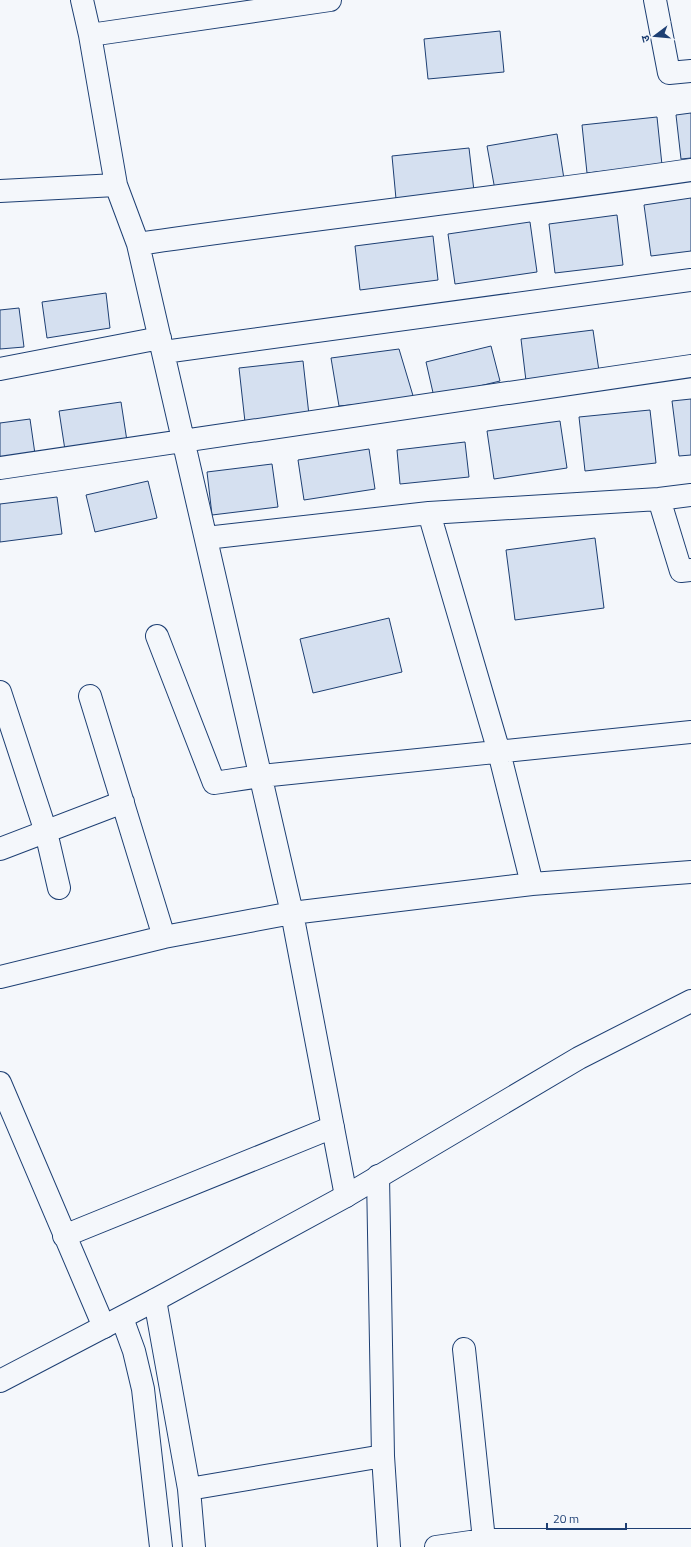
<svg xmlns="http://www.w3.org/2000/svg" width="691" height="1547" font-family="'Titillium Web','Noto Sans Devanagari',sans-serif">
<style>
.building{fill:#d5e0f0;stroke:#1d3f73}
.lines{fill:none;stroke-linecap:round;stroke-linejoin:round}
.street-casing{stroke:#1d3f73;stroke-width:24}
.secondary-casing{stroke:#1d3f73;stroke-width:24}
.street{stroke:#f4f7fb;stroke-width:22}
.secondary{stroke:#f4f7fb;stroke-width:22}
</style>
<rect width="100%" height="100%" fill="#f4f7fb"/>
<!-- building -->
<path class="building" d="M500,31l4,41 -76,7 -4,-40z
M691,113v45l-10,1 -5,-44z
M657,117l5,48 -75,8 -5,-48z
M557,134l7,45 -69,11 -8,-44z
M469,148l5,43 -78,8 -4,-43z
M691,198v53l-40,5 -7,-51z
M617,215l6,50 -68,8 -6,-49z
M530,222l7,50 -82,12 -7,-50z
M433,236l5,44 -78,10 -5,-44z
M106,293l4,35 -63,10 -5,-36z
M19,308l5,39 -24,2v-39z
M593,330l6,41 -73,10 -5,-42z
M491,346l9,35 -66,16 -8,-35z
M399,349l15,50 -75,7 -8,-48z
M303,361l6,54 -64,7 -6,-54z
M691,399v56l-12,1 -7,-55z
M121,402l6,39 -62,9 -6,-39z
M650,410l6,53 -71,8 -6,-54z
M30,419l5,35 -35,6v-37z
M560,421l7,47 -73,11 -7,-48z
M465,442l4,35 -69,7 -3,-34z
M369,449l6,40 -71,11 -6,-40z
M272,464l6,43 -66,8 -5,-43z
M148,481l9,37 -62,14 -9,-37z
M57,497l5,37 -62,8v-38z
M595,538l9,70 -89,12 -9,-70z
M389,618l13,54 -89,21 -13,-54z"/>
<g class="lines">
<!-- street casing -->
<g class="street-casing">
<path id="street" d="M82,0l8,35 26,150 22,59 154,669 54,283
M655,0l14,73 22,-2
M90,35l240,-35
M0,191l116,-6
M138,244c184,-27 369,-47 553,-74
M164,352l527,-72
M0,369l160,-31
M0,468l691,-102
M659,499l22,72 10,-1
M429,513l70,239 33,132
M206,538l223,-25 230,-14 32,-4
M157,636l57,147 47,-7 430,-44
M0,692l46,140 13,56
M0,849l123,-47
M164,937l128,-24 240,-29 159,-12
M0,977l164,-40 -74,-241
M0,1083l104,244
M378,1176l5,280 6,91
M64,1236l269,-109
M155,1300l34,189 5,58
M122,1318l12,33 9,38 18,158
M464,1349l20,191
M189,1489l194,-33
M436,1547l48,-7h207"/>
</g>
<!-- secondary casing -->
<g class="secondary-casing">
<path id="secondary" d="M0,1381l155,-81 191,-104 233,-138 112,-57"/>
</g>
<!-- street -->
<use href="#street" class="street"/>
<!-- secondary -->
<use href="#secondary" class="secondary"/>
</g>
<!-- north arrow -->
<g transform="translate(655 36) rotate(254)" stroke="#f4f7fb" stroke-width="3" paint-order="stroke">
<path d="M0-3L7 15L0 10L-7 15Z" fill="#1d3f73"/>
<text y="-6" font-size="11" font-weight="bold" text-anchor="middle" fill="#1d3f73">उ</text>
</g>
<!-- scale -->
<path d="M547 1523v6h79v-6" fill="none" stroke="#1d3f73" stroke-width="2"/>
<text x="553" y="1523" font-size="12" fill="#1d3f73" stroke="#f4f7fb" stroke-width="3" paint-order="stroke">20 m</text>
</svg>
